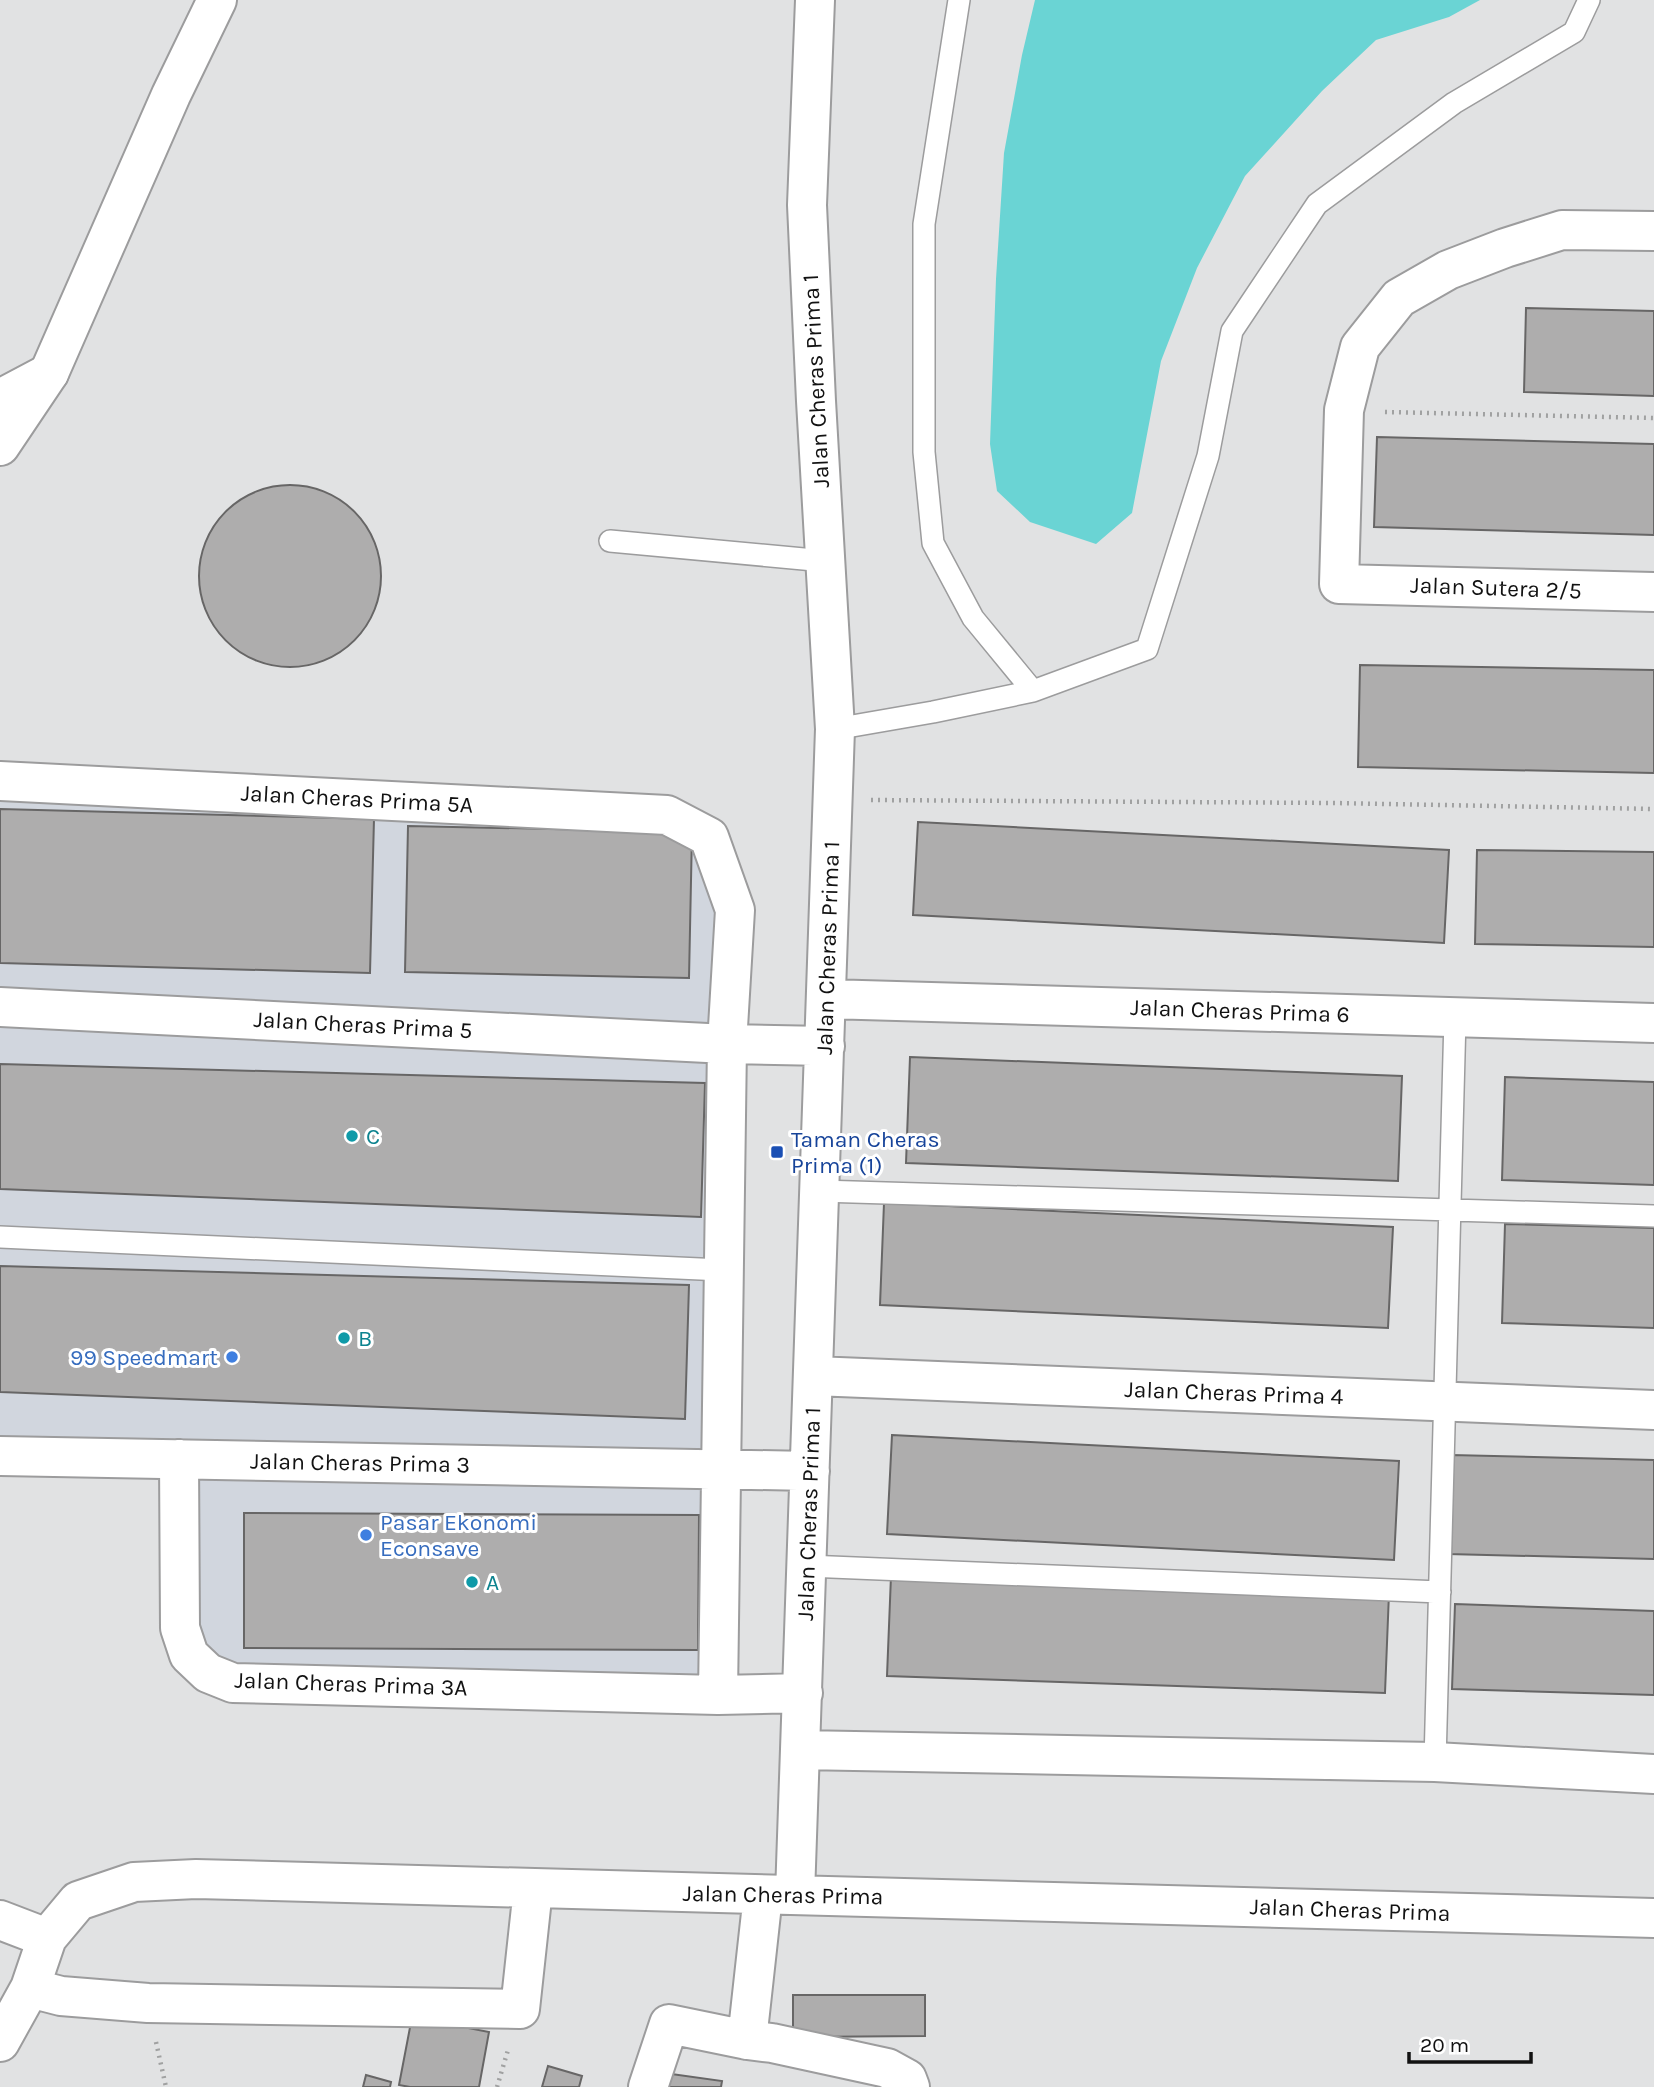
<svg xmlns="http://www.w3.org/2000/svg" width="1654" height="2087" font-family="Karla,sans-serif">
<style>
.built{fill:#d1d6de}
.water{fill:#6ad4d4}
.building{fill:#aeadad;stroke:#676666;stroke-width:2}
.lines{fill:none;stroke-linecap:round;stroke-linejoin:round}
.service-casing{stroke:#9c9c9d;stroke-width:24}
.minor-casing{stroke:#9c9c9d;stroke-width:42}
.tertiary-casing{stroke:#9c9c9d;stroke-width:42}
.path{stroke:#a0a1a1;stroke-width:4.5;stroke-dasharray:2 5;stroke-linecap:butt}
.service{stroke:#fff;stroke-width:21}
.minor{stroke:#fff;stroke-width:38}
.tertiary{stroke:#fff;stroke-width:38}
.culture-dot{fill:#0f9aa8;stroke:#fff;stroke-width:2.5}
.transit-dot{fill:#1a4fb4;stroke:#fff;stroke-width:2.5}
.shop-dot{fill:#3f7fe0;stroke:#fff;stroke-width:2.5}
.labels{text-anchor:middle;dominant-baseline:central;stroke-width:6;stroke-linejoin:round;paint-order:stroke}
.street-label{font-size:23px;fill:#121212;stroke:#fff}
.culture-label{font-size:23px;fill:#0d838f;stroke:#fff;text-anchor:start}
.transit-label{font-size:23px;fill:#164399;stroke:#fff;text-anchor:start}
.shop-label{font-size:23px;fill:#366cbe;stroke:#fff;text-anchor:end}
</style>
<rect width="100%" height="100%" fill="#e1e2e3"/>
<!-- built -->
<path class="built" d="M0,797l661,30 40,24 19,61 -18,765 -466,-8 -26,-12 -12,-19v-192l-198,-4z"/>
<!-- water -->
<path class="water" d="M1035,0h445l-31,17 -73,23 -54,51 -77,85 -48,92 -36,93 -29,152 -36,31 -66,-22 -33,-31 -7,-47 6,-165 8,-126 18,-98z"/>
<!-- building -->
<path class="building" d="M1526,308l128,3v85l-130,-4z
M1377,437l277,7v91l-280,-8z
M199 576a91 91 0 1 1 182 0a91 91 0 1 1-182 0Z
M1360,665l294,5v103l-296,-6z
M0,809l374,10 -4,154 -370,-10z
M918,822l531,28 -5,93 -531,-28z
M408,826l284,6 -3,146 -284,-6z
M1477,850l177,2v95l-179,-3z
M910,1057l492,19 -4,105 -492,-18z
M0,1064l705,19 -4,134 -701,-28z
M1505,1077l149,5v103l-152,-5z
M884,1203l509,24 -5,101 -508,-23z
M1505,1224l149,4v100l-152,-5z
M0,1266l689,19 -4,134 -685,-27z
M892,1435l507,26 -5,99 -507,-26z
M1451,1455l203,5v99l-206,-5z
M244,1513l455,2 -1,135 -454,-2z
M891,1576l498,17 -4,100 -498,-17z
M1455,1604l199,7v84l-202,-6z
M793,1995h132v41l-132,1z
M412,2017l77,15 -10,55h-69l-11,-2z
M548,2066l34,10 -3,11h-37z
M650,2071l72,10 -1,6h-73z
M366,2075l25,7 -1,5h-27z"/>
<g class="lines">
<!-- service casing -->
<g class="service-casing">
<path id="service" d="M959,0l-35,224v228l9,91 40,75 60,73
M610,541l215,20
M835,729l98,-17 100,-21 114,-42 61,-193 24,-125 85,-127 137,-101 120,-71 15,-32
M820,1191l834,25
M0,1237l722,33
M807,1566l633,26
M1435,1762l20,-744"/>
</g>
<!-- minor casing -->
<g class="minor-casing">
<path id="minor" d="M1654,231l-92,-1 -57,18 -57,22 -49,28 -39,49 -16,63 -5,174 315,8
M0,399l49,-26
M0,781l667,34 42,22 26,73 -8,134 -9,651
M827,999l827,24
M0,1007l727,37 98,2
M814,1376l840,34
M0,1456l810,15
M179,1459l1,169 9,27 19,18 25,10 485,12 85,-2
M800,1750l635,12 219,12
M795,1895l40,-1166 -19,-328 -9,-196 8,-205
M0,1920l47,18
M30,1988l31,8 87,7 372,6 13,-120
M747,2040l16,-145
M0,2042l30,-54 17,-50 31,-37 56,-19 62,-3 1458,39
M648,2087l21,-63 78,16 25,3 115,25 20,11 3,8"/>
</g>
<!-- tertiary casing -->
<g class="tertiary-casing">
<path id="tertiary" d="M0,446l49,-73 122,-278 46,-95"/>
</g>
<!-- path -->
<path class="path" d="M1385,412l269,6
M871,800l463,3 320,6
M156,2042l10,45
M497,2087l11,-37"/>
<!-- service -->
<use href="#service" class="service"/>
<!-- minor -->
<use href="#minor" class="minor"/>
<!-- tertiary -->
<use href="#tertiary" class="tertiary"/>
</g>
<!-- markers -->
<g class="culture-dot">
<circle cx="352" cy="1136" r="7"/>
<circle cx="344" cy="1338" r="7"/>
<circle cx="472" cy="1582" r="7"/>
</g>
<rect class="transit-dot" x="770" y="1145" width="14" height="14" rx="3.5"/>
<g class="shop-dot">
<circle cx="232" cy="1357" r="7"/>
<circle cx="366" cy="1535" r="7"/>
</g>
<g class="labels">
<!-- street labels -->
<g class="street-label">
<text transform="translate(816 381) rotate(-93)">Jalan Cheras Prima 1</text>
<text transform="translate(1496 588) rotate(2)">Jalan Sutera 2/5</text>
<text transform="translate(357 799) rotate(3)">Jalan Cheras Prima 5A</text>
<text transform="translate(828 948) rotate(-88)">Jalan Cheras Prima 1</text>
<text transform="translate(1240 1011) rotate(2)">Jalan Cheras Prima 6</text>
<text transform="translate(363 1025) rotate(3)">Jalan Cheras Prima 5</text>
<text transform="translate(1234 1393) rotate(2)">Jalan Cheras Prima 4</text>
<text transform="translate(360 1463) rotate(1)">Jalan Cheras Prima 3</text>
<text transform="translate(809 1514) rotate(-88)">Jalan Cheras Prima 1</text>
<text transform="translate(351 1684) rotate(2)">Jalan Cheras Prima 3A</text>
<text transform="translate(783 1895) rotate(1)">Jalan Cheras Prima</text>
<text transform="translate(1350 1910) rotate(2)">Jalan Cheras Prima</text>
</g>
<!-- culture labels -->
<g class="culture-label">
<text x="366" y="1136">C</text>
<text x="358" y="1338">B</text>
<text x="486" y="1582">A</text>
</g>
<!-- transit labels -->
<g class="transit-label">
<text x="791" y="1139">Taman Cheras<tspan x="791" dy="26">Prima (1)</tspan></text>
</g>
<!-- shop labels -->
<g class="shop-label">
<text x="218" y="1357">99 Speedmart</text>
<text x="380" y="1522" text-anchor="start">Pasar Ekonomi<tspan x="380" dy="26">Econsave</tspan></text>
</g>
</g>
<!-- scale -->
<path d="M1409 2052v10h122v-10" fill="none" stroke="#121212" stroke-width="3.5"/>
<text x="1420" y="2052" font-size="21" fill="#121212" stroke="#ffffff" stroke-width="5" paint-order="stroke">20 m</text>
</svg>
